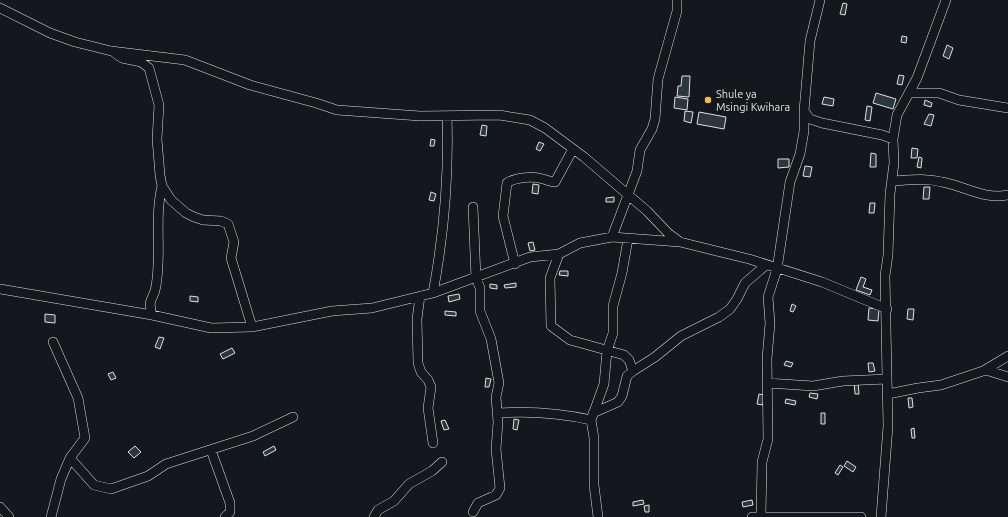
<svg xmlns="http://www.w3.org/2000/svg" width="1008" height="517" font-family="Ubuntu,sans-serif">
<style>
.building{fill:#2c363c;stroke:#d8e6dc}
.lines{fill:none;stroke-linecap:round;stroke-linejoin:round}
.minor-casing{stroke:#d8e6dc;stroke-width:10}
.minor{stroke:#14181c;stroke-width:9}
.poi-dot{fill:#ffb74d;stroke:#14181c;stroke-width:1.5}
.labels{text-anchor:middle;dominant-baseline:central;stroke-width:3;stroke-linejoin:round;paint-order:stroke}
.poi-label{font-size:11px;fill:#d8e6dc;stroke:#14181c;text-anchor:start}
</style>
<rect width="100%" height="100%" fill="#14181c"/>
<!-- building -->
<path class="building" d="M843,3l4,1 -2,11 -5,-1z
M902,36l5,1 -1,6 -5,-1z
M947,45l6,3 -4,11 -6,-3z
M899,75l5,1 -2,9 -5,-1z
M682,76h8l-1,21 -12,-1 1,-10h3z
M876,93l20,6 -3,10 -20,-6z
M675,97l13,2 -1,11 -13,-2z
M824,97l10,2 -1,7 -11,-2z
M925,100l7,3 -1,4 -7,-2z
M867,106l5,1 -2,14 -5,-1z
M685,111l8,1 -2,11 -7,-2z
M699,112l27,5 -2,12 -27,-5z
M929,114l5,1 -3,11 -7,-2z
M482,125l5,1 -1,10 -6,-1z
M431,139l4,1 -1,6h-4z
M539,142l5,2 -4,7 -4,-2z
M912,148l6,1 -1,9h-6z
M871,153l5,1v13h-6z
M919,157l3,1 -1,10 -4,-1z
M778,159h11v8l-11,1z
M805,166l7,1 -2,10 -7,-1z
M533,184l6,1 -1,9 -6,-1z
M924,187h6l-1,12h-6z
M431,192l5,2 -2,7 -5,-1z
M614,197v5h-8v-4z
M870,203h5l-1,10h-5z
M533,242l2,8 -5,1 -2,-8z
M560,271h8v5l-9,-1z
M861,277l5,2 -3,8 9,3 -2,5 -14,-5z
M516,283v4l-11,1 -1,-3z
M490,284l7,1v4l-7,-1z
M459,294l1,5 -11,3 -1,-6z
M190,296l8,1v5l-8,-1z
M792,304l4,2 -3,6 -3,-1z
M869,308l10,1 -1,12 -10,-1z
M908,309h6l-1,11 -6,-1z
M445,311l11,1v4l-11,-1z
M45,314l10,1v8l-10,-1z
M159,337l5,1 -4,11 -5,-2z
M232,348l3,5 -12,6 -3,-5z
M786,361l7,2 -2,4 -7,-2z
M868,363h5l2,8 -6,1z
M113,372l3,6 -5,2 -3,-6z
M486,378l5,1 -2,8h-4z
M854,381h4l1,13h-4z
M810,393l8,1 -1,5 -8,-2z
M759,394l5,1 -1,10 -6,-1z
M908,398h4l1,9 -4,1z
M786,399l10,2 -1,4 -10,-2z
M821,413h4v11h-4z
M514,419l5,1 -2,10 -4,-1z
M445,420l4,9 -5,1 -3,-9z
M914,428l1,10h-3l-1,-9z
M135,446l6,6 -7,6 -6,-6z
M274,446l2,4 -11,6 -2,-4z
M847,461l9,6 -3,5 -9,-6z
M840,465l3,2 -5,8 -3,-2z
M643,500l1,4 -11,2v-4z
M752,500l1,5 -10,2 -1,-5z
M649,505v7h-4l-1,-6z"/>
<g class="lines">
<!-- minor casing -->
<g class="minor-casing">
<path id="minor" d="M820,0l-10,41 -6,70 6,8 12,4 60,12 11,4
M0,8l50,25 25,9 36,9 74,9 65,25 66,18 21,7 83,6 79,-1 31,5 15,8 39,29 63,54 21,22 12,9
M112,51l10,7 19,4 8,6 10,37 -2,34 3,36 2,11 9,14 15,13 8,4 9,3 18,1 7,3 6,18 -3,16 21,69
M910,93h29l20,7 49,8
M893,181c17,-1 32,-3 49,1 23,4 42,18 66,13
M473,207l3,71 4,10v23l11,28 8,44 -3,14 2,25 -2,27 4,39 -4,7 -18,8 -5,9
M612,237l25,-66 3,-21 12,-21 3,-10 3,-40 19,-68v-11
M559,254l-9,24 1,48 19,14 54,15 5,5 4,11
M515,264l-12,-48 4,-33c9,-6 26,-7 36,-4 4,1 8,3 12,3l18,-33
M0,289l152,26 59,13 41,-1 80,-16 40,-3 61,-15 97,-36 29,-3 21,-11 32,-6 68,5 69,17 73,23 65,27
M433,293c11,-59 16,-118 14,-177
M420,296l-3,23 1,44 3,9 7,8 3,7 -3,21 5,35
M152,315c-5,-19 2,-14 4,-29 6,-34 -2,-67 6,-100
M983,371l25,-15
M767,383l46,3 30,-5 44,-2
M888,394l30,-6 23,-3 42,-14h6l19,6
M498,413c31,-2 62,0 93,7
M593,413l25,-11 4,-6 5,-20 6,-5 22,-14 26,-21 38,-19 11,-8 7,-10 8,-16 21,-18
M211,450l19,53v9l-5,5
M70,458l24,27 17,4 37,-13 18,-12 87,-28 40,-19
M0,507l9,10
M761,516l1,-54 6,-23 -1,-80 3,-36 -2,-26 9,-28 13,-87 10,-28 4,-23v-20
M51,517l10,-38 9,-21 15,-20 -7,-40 -25,-56
M374,517l4,-7 16,-9 15,-17 23,-13 10,-9
M598,517l-4,-32v-47l-3,-18 13,-36 3,-33 6,-18v-27l9,-33 6,-34
M752,517h109
M881,517l7,-91 -3,-150 3,-21 2,-61 4,-31 -1,-24 4,-24 20,-37 29,-78"/>
</g>
<!-- minor -->
<use href="#minor" class="minor"/>
</g>
<!-- markers -->
<circle class="poi-dot" cx="708" cy="100" r="4"/>
<g class="labels">
<!-- poi labels -->
<g class="poi-label">
<text x="716" y="94">Shule ya<tspan x="716" dy="13">Msingi Kwihara</tspan></text>
</g>
</g>
</svg>
